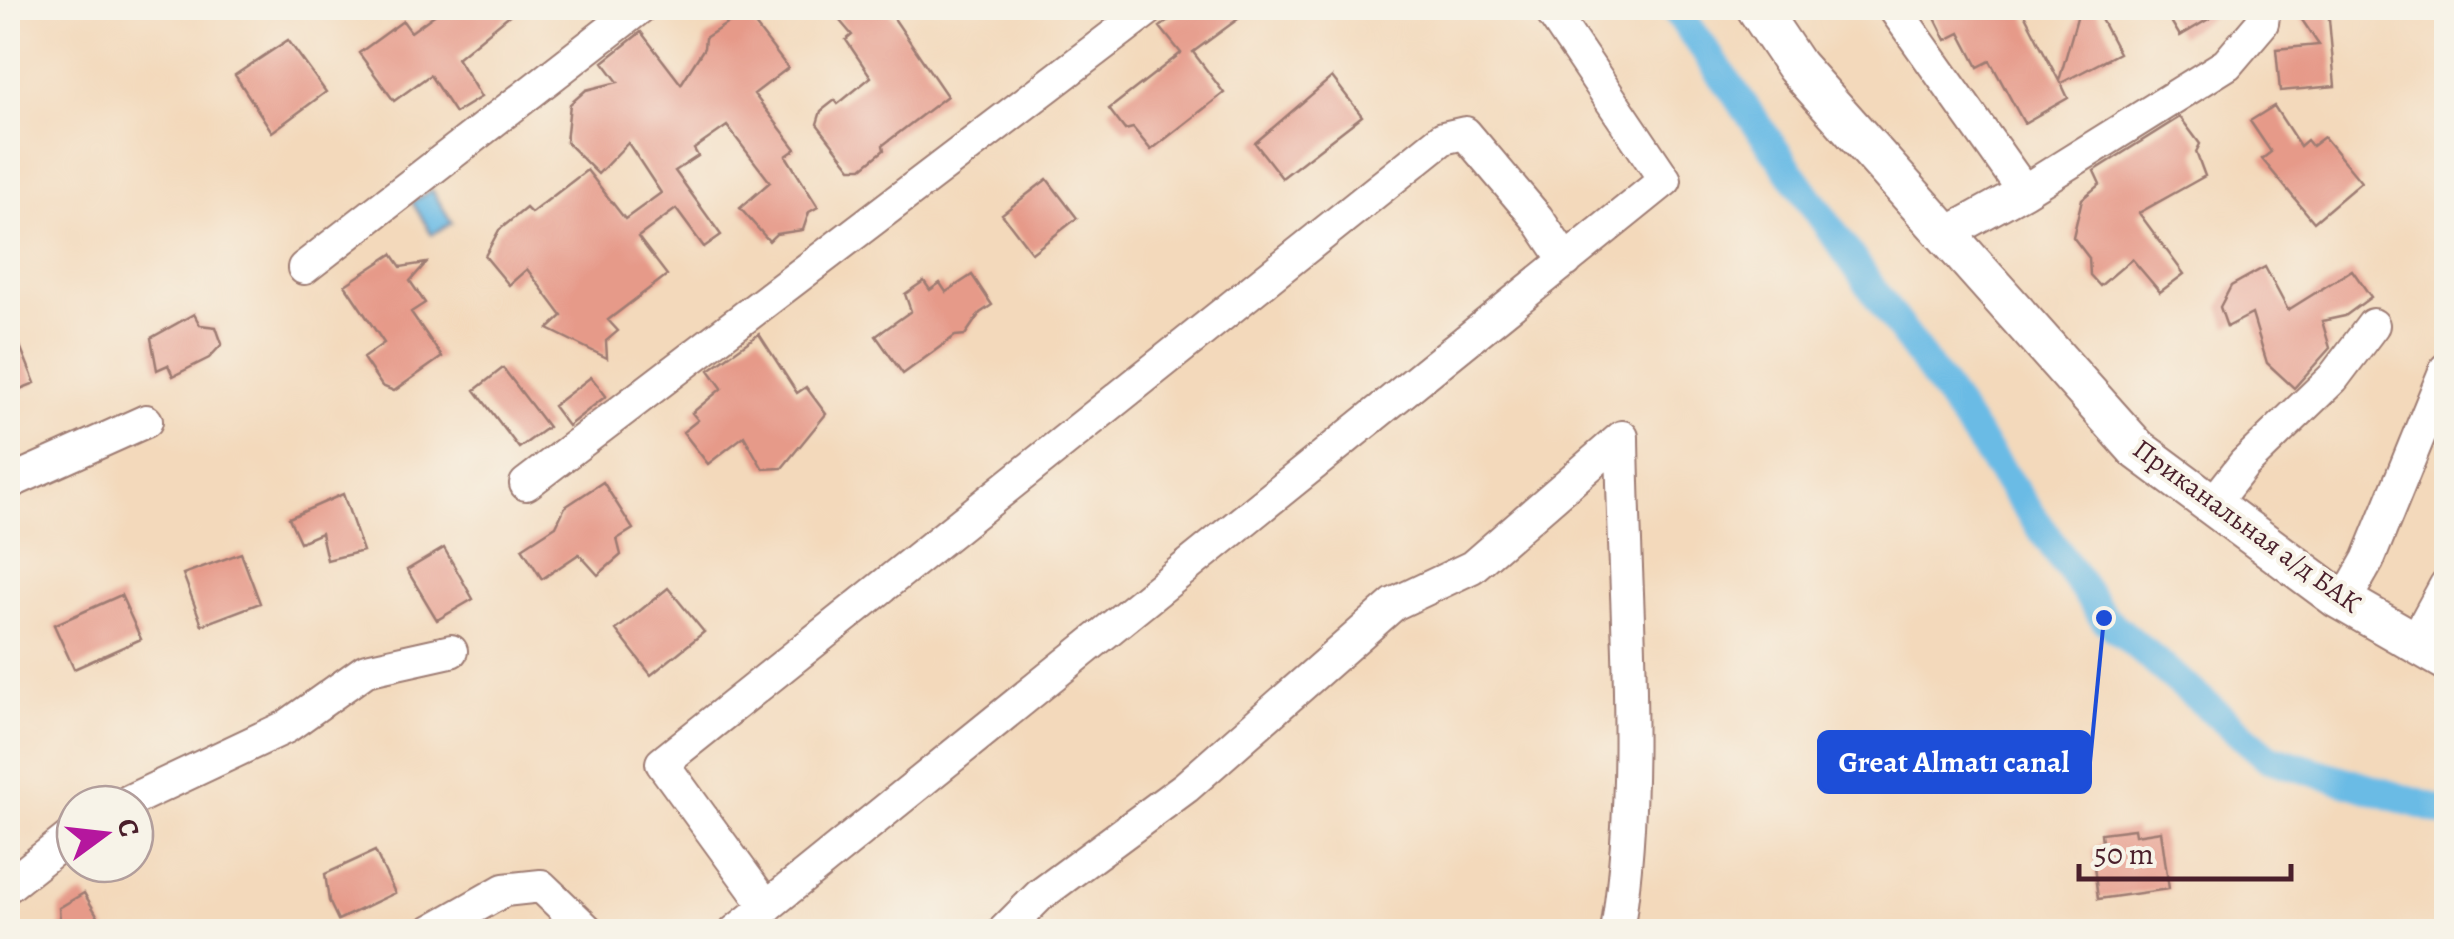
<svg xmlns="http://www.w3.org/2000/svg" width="2454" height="939" font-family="Alegreya,serif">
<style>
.water{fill:#6abbe5;stroke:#5a6d88;stroke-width:2.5}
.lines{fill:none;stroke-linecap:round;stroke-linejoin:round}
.canal{stroke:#6abbe5;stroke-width:30}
.building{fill:#e69a89}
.minor-casing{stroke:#9e7c73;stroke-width:36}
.major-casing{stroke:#9e7c73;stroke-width:44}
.minor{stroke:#fff;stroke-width:32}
.major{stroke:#fff;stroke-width:40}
.labels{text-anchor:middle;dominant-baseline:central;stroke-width:8;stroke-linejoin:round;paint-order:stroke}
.street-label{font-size:28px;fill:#4a1f2b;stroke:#f7f3e8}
.leader{fill:none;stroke:#1d4ed8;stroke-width:4}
.callout-dot{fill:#1d4ed8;stroke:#f7f3e8;stroke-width:4}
.callout{fill:#1d4ed8;stroke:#1d4ed8;stroke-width:4}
.callout-label{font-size:30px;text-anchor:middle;font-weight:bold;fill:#fff}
</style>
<rect width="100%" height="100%" fill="#f7f3e8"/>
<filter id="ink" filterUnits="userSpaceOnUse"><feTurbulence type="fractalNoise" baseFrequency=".01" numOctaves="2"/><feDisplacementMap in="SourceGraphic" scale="20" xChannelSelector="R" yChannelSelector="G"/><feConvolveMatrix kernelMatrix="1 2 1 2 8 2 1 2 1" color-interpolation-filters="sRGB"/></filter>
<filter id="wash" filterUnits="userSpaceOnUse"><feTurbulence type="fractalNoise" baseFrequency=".0048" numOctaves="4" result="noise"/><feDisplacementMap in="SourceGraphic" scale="40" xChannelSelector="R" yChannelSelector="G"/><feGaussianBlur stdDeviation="2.25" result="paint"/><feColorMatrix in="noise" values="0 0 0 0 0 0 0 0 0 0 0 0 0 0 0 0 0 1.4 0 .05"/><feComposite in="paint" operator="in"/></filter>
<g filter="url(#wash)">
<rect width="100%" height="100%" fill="#f3d9bb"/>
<!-- water -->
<path class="water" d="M432,190l20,33 -20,11 -20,-32z"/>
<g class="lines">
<!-- canal -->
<path class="canal" d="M1675,8l429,610 165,140 177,54"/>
</g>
<g id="blocks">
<!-- building -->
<path class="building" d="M444,8h74l-61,50 24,39 -26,16 -25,-38 -36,26 -35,-48 44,-32 8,11z
M829,8h58l60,88 -64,49 1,5 -22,18h-11l-34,-44 4,-13 14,-11 3,4 33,-27 -25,-37 6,-5z
M1186,8h67l-60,44 31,41 -73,57 -18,-22 -8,2 -16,-21 72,-56 -21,-26z
M1930,8h91l38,73 19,-67 11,-6h6l24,45 -58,30 7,15 -44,25 -34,-62 -12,6 -18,-34 -14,7z
M2163,8h64l-47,28z
M2294,8h34l7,78 -55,5 -4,-42 43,-4z
M745,12l43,56 -34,26 42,55 -10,7 32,51 -9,5 -6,18 -27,4 -7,7 -29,-33 30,-26 -43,-56 -33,23 4,7 -23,15 46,64 -17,12 -28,-38 -38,28 29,38 -59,45 10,11 -12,10 1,17 -59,-29 14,-13 -35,-47 -18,16 -24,-29 14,-26 27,-22 5,5 56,-43 38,49 36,-26 -33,-50 -30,31 -32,-32 4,-38 16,-14 32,-8 -15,-20 38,-30 40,52 23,-36 1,-10z
M288,40l38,52 -54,40 -37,-57z
M1332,77l30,39 -80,62 -27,-35z
M2274,106l26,40 7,-6 5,6 12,-9 37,45 -47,40 -52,-63 9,-7 -21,-31z
M2180,117l20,27 -4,8 9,24 -66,37 45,61 -24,18 -28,-33 -32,27 -10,-11 -1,-17 -16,-21 9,-38 18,-15 -6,-13z
M1047,179l30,39 -45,35 -30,-39z
M392,254l9,13 25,-4 -16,18 15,22 -14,9 31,45 -48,34 -12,-5 -19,-28 21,-15 -39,-58z
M2265,267l23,43 64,-40 19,27 -26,19 -23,5 8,27 -36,40 -27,-25 -15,-49 -25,13 -7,-20 11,-21z
M972,275l20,30 -12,8 -15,22 -10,1 -52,38 -27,-38 35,-25 -6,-17 19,-13 6,9 10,-7 6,9z
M194,314l6,11 16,2 6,17 -13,14 -36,18 -5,-11 -11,5 -6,-32z
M8,316l27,67 -27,11z
M759,334l38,59 9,-6 20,27 -44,54 -19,1 -19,-33 -36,28 -25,-32 15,-12 -6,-7 30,-25 -13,-18z
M503,368l45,59 -29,21 -44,-58z
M591,377l15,19 -38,30 -15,-20z
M603,482l30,47 -16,10 4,16 -23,20 -19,-21 -37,25 -20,-31 34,-22 9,-19z
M343,494l20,57 -36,9 -6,-27 -21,9 -11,-24z
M444,548l29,51 -36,21 -30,-50z
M241,553l19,50 -58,22 -19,-51z
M668,588l36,44 -53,43 -35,-45z
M121,595l20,44 -67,30 -20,-44z
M2134,829l1,6 26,-4 8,58 -71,10 -6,-49 10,-8 -1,-9z
M375,851l20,42 -57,27 -9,-19 -4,-27z
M84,893l23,39h-46l-2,-24z"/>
</g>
</g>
<g filter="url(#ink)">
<use href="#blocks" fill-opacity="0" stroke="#9e7c73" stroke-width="2.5"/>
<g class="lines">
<!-- minor casing -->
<g class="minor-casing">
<path id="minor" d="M1894,8l130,183
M1946,234l78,-43 203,-127 35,-41 2,-15
M304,268l335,-260
M8,483l138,-62
M526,484l624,-476
M2212,505l32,-41 89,-86 40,-53
M2344,602l24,-42 78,-191
M2415,642l31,-57
M123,804l163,-77 80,-57 85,-19
M8,886l67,-53
M767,907l-105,-144 781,-625 22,-5 72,85 29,43
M430,932l74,-42 37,-4 48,46
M735,932l930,-752 -116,-172
M1003,932l37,-37 146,-108 208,-183 78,-37 150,-130c2,165 21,330 -5,495"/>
</g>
<!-- major casing -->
<g class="major-casing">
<path id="major" d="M1757,8l39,58 341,383 201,149 108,62"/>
</g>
<!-- minor -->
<use href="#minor" class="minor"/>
<!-- major -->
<use href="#major" class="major"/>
</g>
</g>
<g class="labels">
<!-- street labels -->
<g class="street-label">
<text transform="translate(2247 526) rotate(36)">Приканальная а/д БАК</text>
</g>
</g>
<!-- callouts -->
<path class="leader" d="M2104 618L2090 762"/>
<circle class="callout-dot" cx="2104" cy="618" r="10"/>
<rect class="callout" x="1819" y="732" width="271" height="60" rx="10"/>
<g class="callout-label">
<text x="1954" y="772">Great Almatı canal</text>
</g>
<!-- margin -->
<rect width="2454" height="939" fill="none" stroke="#f7f3e8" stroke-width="40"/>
<!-- north arrow -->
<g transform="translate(105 834) rotate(75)"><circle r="48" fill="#f7f3e8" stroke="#b29e9c" stroke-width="2.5"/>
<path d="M0-8L18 38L0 25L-18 38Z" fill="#b5179e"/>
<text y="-15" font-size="28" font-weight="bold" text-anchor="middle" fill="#4a1f2b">С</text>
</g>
<!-- scale -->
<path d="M2079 864v15h212v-15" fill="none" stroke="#4a1f2b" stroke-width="5"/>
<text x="2094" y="864" font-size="30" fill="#4a1f2b" stroke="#f7f3e8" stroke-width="8" paint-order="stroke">50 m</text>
</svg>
